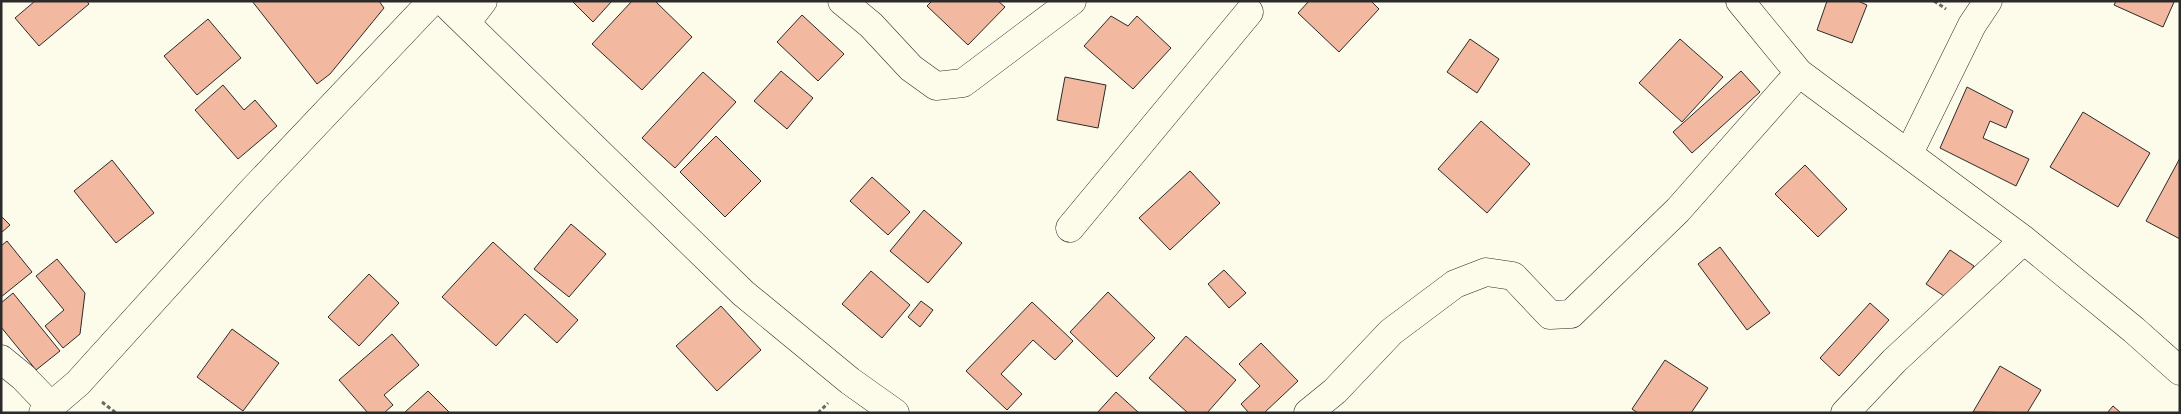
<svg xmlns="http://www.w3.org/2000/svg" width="2181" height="414" font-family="Merriweather,serif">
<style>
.building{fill:#f2b8a0;stroke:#2b2b2b}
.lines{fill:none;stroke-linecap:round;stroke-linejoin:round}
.street-casing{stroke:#2b2b2b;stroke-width:29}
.path{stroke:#6a6964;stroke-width:3;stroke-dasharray:4 2.5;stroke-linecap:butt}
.street{stroke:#fdfbea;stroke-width:28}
</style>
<rect width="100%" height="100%" fill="#fdfbea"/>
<!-- building -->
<path class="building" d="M35,1h52l2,3 -50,42 -24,-28z
M252,1h127l5,7 -54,66 -13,10z
M572,1h40l-19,21z
M632,1h23l37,36 -50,53 -50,-46z
M932,1h66l7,6 -37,38 -41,-39z
M1309,1h62l8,8 -40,43 -41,-39z
M1827,1h31l9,4 -15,38 -35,-13z
M2116,1h56l2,1 -11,25 -49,-22z
M802,15l42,39 -26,27 -41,-39z
M1111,16l17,10 9,-10 34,32 -38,41 -49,-43z
M208,19l33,39 -44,37 -33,-39z
M1470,39l29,20 -22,34 -30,-21z
M1680,39l43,38 -41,45 -43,-39z
M781,71l32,27 -26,31 -33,-28z
M1741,71l19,21 -68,61 -19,-21z
M703,72l33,30 -61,66 -33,-30z
M1065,77l41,8 -8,43 -41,-8z
M223,85l21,25 11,-10 22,26 -39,33 -43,-49z
M1967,87l46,24 -7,17 -16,-7 -7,17 46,21 -13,27 -76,-38z
M2083,112l67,41 -32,54 -68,-40z
M1481,121l49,43 -43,49 -49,-44z
M716,136l45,45 -36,36 -45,-45z
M2180,158v81l-34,-18z
M112,160l42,53 -38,30 -42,-52z
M1805,165l42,44 -29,28 -43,-43z
M1190,171l30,32 -50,47 -31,-32z
M872,177l38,35 -22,23 -38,-34z
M924,210l38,33 -34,40 -38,-32z
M1,216l9,9 -9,8z
M571,224l35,30 -37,43 -35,-28z
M7,241l25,31 -31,25v-51z
M493,242l85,78 -21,23 -32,-29 -29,32 -54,-49z
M1720,247l50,66 -23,17 -49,-66z
M1950,250l24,16 -24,34 -24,-16z
M57,259l28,34 -5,41 -17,14 -18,-22 19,-16 -28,-34z
M1224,270l22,23 -17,15 -21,-24z
M871,271l39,34 -28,33 -40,-34z
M369,274l30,29 -40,43 -31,-29z
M1108,292l47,46 -38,39 -47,-45z
M13,293l47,58 -24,19 -35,-43v-24z
M921,301l12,9 -13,17 -12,-10z
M1032,302l41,39 -18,19 -22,-20 -32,34 21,20 -15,16 -41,-39z
M1870,303l19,17 -50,56 -19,-18z
M721,306l40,44 -44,41 -41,-45z
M232,329l47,34 -36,48 -46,-34z
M392,334l27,31 -35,30 9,10 -9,8h-16l-29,-33z
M1186,336l50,44 -29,33h-19l-39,-35z
M1261,343l37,38 -34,32h-15l-8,-9 19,-18 -21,-22z
M1665,360l43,28 -17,25h-53l-6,-4z
M2000,366l41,24 -14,23 -54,-1z
M428,391l22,22h-46z
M1116,392l23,21h-42z
M2113,406l8,7h-14z"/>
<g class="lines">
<!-- street casing -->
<g class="street-casing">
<path id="street" d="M443,1l300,292 107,88 45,32
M842,1l29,24 40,43 25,18 27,-3 109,-82
M1740,1l59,72 225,167 110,90 46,41
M466,23l17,-22
M1909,153l63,-128 16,-24
M1070,228l179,-216
M1,359l22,18 27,28
M43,413l35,-30 173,-191 181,-191
M1308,413l27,-22 56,-59 64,-48 31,-12 27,4 37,39 21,-1 107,-104 121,-137
M1845,413l49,-52 130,-121"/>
</g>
<!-- path -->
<path class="path" d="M1934,1l12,8
M102,402l14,11
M818,413l10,-10"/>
<!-- street -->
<use href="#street" class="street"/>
</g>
<!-- border -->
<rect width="2181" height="414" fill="none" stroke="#2b2b2b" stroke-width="5"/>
</svg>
